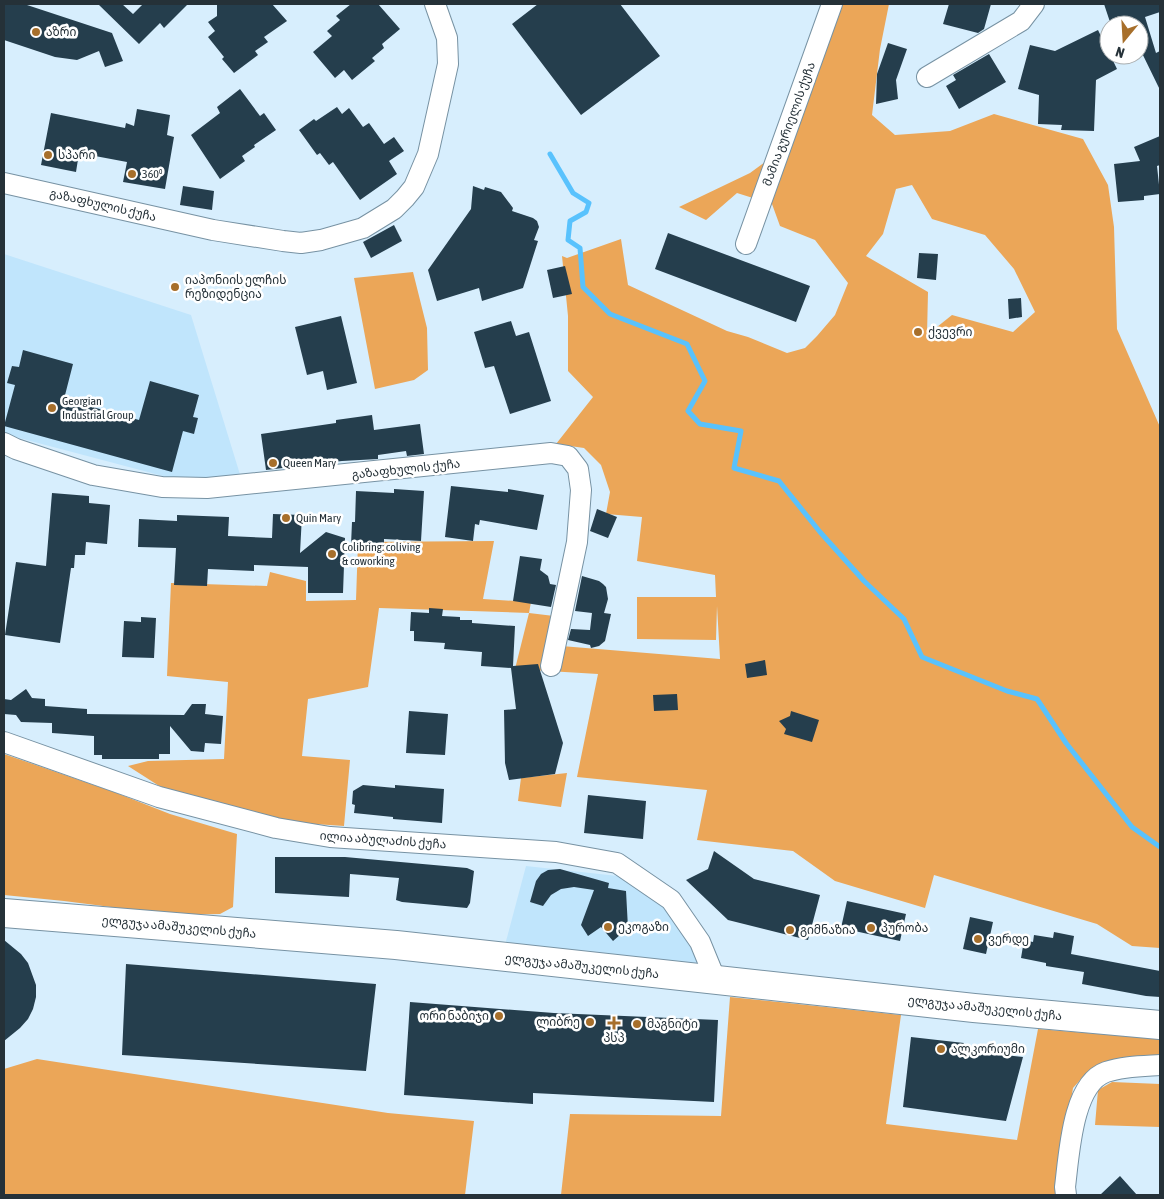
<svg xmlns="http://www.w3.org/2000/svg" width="1164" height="1199" font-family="'Asap Condensed','Noto Sans Georgian',sans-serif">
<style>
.built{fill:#c0e5fc}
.green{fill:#eba658;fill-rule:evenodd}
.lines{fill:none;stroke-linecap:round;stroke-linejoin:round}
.stream{stroke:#59c2fd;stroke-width:5}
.building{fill:#253e4d}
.minor-casing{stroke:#7792a3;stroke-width:22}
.secondary-casing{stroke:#7792a3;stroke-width:30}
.minor{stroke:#fff;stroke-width:20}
.secondary{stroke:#fff;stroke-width:28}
.poi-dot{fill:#a76f2b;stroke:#fff;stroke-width:2}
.labels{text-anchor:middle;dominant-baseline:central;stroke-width:5;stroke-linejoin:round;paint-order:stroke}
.poi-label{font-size:12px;fill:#253138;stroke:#fff;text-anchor:start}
.street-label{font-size:12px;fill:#253138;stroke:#fff}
</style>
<rect width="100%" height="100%" fill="#d7eefd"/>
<!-- built -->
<path class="built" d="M4,254l187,61 51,166 -64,-1 -174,-46z
M526,866l101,11 38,24 25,38 13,32 -198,-26z"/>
<!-- green -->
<path class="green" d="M839,4h50l-9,45 -8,66 23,20 55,-4 44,-17 89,25 25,46 6,42 3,102 43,98v521l-28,-2 -35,-22 -163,-49 -9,33 -90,-27 -42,-30 -96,-11 10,-50 -130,-13 21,-103 -83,-5 14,-56 -150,-5 -11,79 -60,12 -6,57 48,4 -6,66 -59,-4 -118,-31 -39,-25 20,-5 76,-2 4,-77 -61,-6 4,-93 96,3 3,-14 36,9v20l50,-1 2,-58 136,-1 -11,58 48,3 -2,11 25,3 -5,29 171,14 -3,-53 -1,34 -79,-1v-42h79l-1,-22 -78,-14 5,-44 -36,-3 4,-22 -9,-27 -17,-17 -28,-4 37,-47 -25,-26v-55l-6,-60 5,2 54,-19 7,46 99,46 21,6 39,16 18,-5 12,-12 18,-21 13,-32 -33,-43 -35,-14 -8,-22 -35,-11 -31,27 -27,-13 71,-34 19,-14zM912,185l20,34 53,16 29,34 21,43 -22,20 -61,-17 -25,20 1,-43 -62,-36 17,-22 13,-45z
M413,272l14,56 1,42 -14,10 -39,9 -21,-111z
M4,754l110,38 56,22 67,20 -4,73 -13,7 -46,1 -110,-14 -60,-6z
M567,773l-6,34 -43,-6 3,-23z
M730,997l171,18 -15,109 131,16 21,-111 122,10v20l-30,2 -41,9 -16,18 -16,98 1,9h-497l9,-81 151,2z
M37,1059l351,54 86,8 -9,74h-461v-126z
M1112,1082l48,2v43l-65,-2 3,-35z"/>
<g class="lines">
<!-- stream -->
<path class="stream" d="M550,154l23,39 16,10 -3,9 -16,9 -2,19 12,8 3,39 27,27 77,30 18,37 -17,30 12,13 41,7 -7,37 45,13 41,51 44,49 40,38 18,38 85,34 30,8 29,44 66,84 28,20"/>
</g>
<!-- building -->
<path class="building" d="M4,4h20l88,29 11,28 -18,6 -6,-16 -22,9 -22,-3 -51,-17z
M98,4h24l11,10 10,-10h45l-24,24 -4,-5 -21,21z
M217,4h55l15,17 -23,16 4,5 -13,9 3,4 -24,18 -12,-14 2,-2 -16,-20 7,-6 -7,-9 9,-6z
M351,4h27l22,25 -18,15 2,4 -12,10 3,3 -23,19 -8,-10 -9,8 -22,-26 19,-16 -5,-5 13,-11 -4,-4z
M538,4h82l40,52 -79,59 -69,-91z
M949,4h42l-7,25 -6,4 -35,-9z
M1104,4h56v8l-15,5 11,36 4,-2v39l-20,-41 -1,-24h-7l-3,-9 -19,6z
M1098,30l19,39 -21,11 -2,51 -33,-1 1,-5 -24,-1 1,-29 -21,-6 12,-44 25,6z
M888,43l19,6 -11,31 2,19 -22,5 1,-30z
M989,54l17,28 -47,27 -13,-23 10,-6 -3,-5z
M240,89l20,27 4,-3 12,17 -22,15 1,2 -13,9 3,5 -25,18 -29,-44 29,-22 -3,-6z
M337,107l5,7 7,-6 14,19 6,-4 15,21 10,-7 10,14 -15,10 8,13 -37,26 -27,-38 -4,3 -9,-12 -3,2 -18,-25 15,-11 2,2z
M137,109l33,6 -3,20 7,2 -9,52 -42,-7 4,-20 -48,-9 -3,19 -35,-7 10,-52 74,15 1,-5 8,3z
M1160,136v29l-3,1 3,28 -16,2v4l-26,2 -4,-38 26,-3 -6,-14z
M183,186l31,5 -2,19 -32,-5z
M473,186l11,4 1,-3 16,5 12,16 -1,3 21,7 4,3 2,6 -5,13 4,1 -15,47 -41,13 -3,-13 -42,13 -9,-31 43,-61z
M394,225l8,16 -31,17 -8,-16z
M668,233l142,53 -14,36 -141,-53z
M919,253l19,1 -2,26 -19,-2z
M565,266l7,28 -19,4 -6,-28z
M1021,298l1,19 -13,2 -1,-20z
M341,316l16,67 -30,7 -4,-19 -16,4 -12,-48z
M511,321l5,15 13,-4 22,69 -41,13 -16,-48 -9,2 -11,-36z
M23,350l50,14 -9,35 75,21 11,-39 49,14 -6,22 5,1 -4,16 -11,-3 -11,41 -168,-46 11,-41 -8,-2 5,-17 7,1z
M372,415l2,15 46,-6 4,30 -17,2 -1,-5 -28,4v4l-36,2 -76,9 -5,-36 75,-11v-3z
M451,486l57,6v-3l36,6 -7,35 -57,-10 -1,5 -4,-1 -2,17 -28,-4z
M394,489l30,2 -3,50 -37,-2v7l-33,-1 1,-23h3l1,-31 38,2z
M52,493l37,3v7l21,2 -3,39 -21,-2 -1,13h-10l-1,13h-3l-11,75 -55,-8 11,-73 30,4z
M597,509l20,8 -9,21 -18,-7z
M273,514l29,1 -2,38 26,-21 19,6 -2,55h-35v-26l-54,-2v6l-46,-2 -1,17 -33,-1 2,-37 -38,-1 1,-28 38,2v-6l52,2 -1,19 44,2z
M520,556l22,3 -2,11 8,6 2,8 6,1 -5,22 -38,-6z
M582,576l17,5 4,3 3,3 2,12 -4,14 7,1 -6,27 -6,5 -8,2 -1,-3 -22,-5 3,-11 19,1 2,-17 -17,-2z
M429,608l14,1 -1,7 18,1v3h12v3l43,3 -2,40 25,-2 25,79 -8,31 -46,6 -4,-17 -1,-53 12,-1 -5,-41 -30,-2 1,-14 -38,-3 1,-6 -31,-2v-10h-4l1,-19 18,1z
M141,617l15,1 -2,40 -32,-1 2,-36 17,1z
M765,660l2,15 -20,3 -2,-14z
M26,689l6,9 13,1v7l42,3v5l97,1 8,-11h14l-1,10 18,2 -2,28 -16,-1 -1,9 -13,-1 -21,-25v28h-11v5h-57v-4h-8v-19l-42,-3v-10l-31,-1 -5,-7 -12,-1v-15l7,1z
M677,694l1,16 -24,1 -1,-16z
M409,711l39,3 -3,41 -39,-2z
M791,711l28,9 -7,22 -28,-8 2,-5 -7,-8 11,-5z
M363,785l32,3v-3l49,4 -2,34 -49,-4v-2l-39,-4 1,-8 -3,-1 1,-13z
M588,795l58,6 -3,38 -59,-6z
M714,851l40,28 66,16 -12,45 -80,-20 -42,-40 22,-11z
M275,857h70l122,11 7,3 -4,32 -3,5 -65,-6 -6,-2 3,-22 -49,-4 -1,23 -74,-4z
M560,869l49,14 -1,5 18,3 2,37 -15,13 -12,-14 -13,9 -7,-11 13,-35 -20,-3 -13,2 -10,6 -8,11 -13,-4 6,-21 5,-7 7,-4z
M847,901l59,13 -6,27 -59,-13z
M970,917l23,5 -7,32 -23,-5z
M1054,932l20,4 -3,18 89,17v26l-14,-1 -64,-12 2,-12 -38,-6v-3l-25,-5 3,-18 9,2 1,-7 19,3z
M4,940l17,14 7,9 8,22v12l-3,12 -5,10 -8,9 -16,13z
M126,964l250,20 -10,87 -244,-16z
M410,1002l144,11 164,7 -4,82 -181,-9v11l-129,-9z
M911,1037l53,6v7l59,7 -17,64 -103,-14z
M1120,1176l17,19h-37z"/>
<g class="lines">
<!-- minor casing -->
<g class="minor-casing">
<path id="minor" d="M927,77l94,-56 13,-17
M4,183l209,47 70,11 18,2 20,-3 42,-12 31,-19 11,-11 9,-11 14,-33 20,-90 -1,-26 -12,-34
M746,244l86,-240
M4,443l12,6 77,26 69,12 45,1 344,-35 17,3 10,13 3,21 -4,52 -26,124
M4,742l155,55 117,31 54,9 226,15 61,11 54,37 29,42 16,39
M1066,1195l-1,-8c4,-31 7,-103 41,-115 17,-6 37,-6 54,-7"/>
</g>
<!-- secondary casing -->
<g class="secondary-casing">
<path id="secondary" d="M4,913l392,32 578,63 186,17"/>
</g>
<!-- minor -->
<use href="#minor" class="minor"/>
<!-- secondary -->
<use href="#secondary" class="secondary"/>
</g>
<!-- markers -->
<g class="poi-dot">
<circle cx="36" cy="32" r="5"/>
<circle cx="48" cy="155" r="5"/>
<circle cx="132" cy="174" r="5"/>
<circle cx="175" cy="287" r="5"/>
<circle cx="918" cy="332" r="5"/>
<circle cx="52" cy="408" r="5"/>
<circle cx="273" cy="463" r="5"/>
<circle cx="286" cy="518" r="5"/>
<circle cx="332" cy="554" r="5"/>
<circle cx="608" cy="927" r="5"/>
<circle cx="871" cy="928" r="5"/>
<circle cx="790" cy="930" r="5"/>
<circle cx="978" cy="939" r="5"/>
<circle cx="499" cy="1016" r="5"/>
<circle cx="590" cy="1022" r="5"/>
<path d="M611.5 1015.5h5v5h5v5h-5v5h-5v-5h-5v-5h5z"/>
<circle cx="637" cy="1024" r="5"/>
<circle cx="941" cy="1049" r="5"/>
</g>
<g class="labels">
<!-- poi labels -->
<g class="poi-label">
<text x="46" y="32">აზრი</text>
<text x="58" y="155">სპარი</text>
<text x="142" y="174">360⁰</text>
<text x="185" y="280">იაპონიის ელჩის<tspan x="185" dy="14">რეზიდენცია</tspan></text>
<text x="928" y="332">ქვევრი</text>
<text x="62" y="401">Georgian<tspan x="62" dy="14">Industrial Group</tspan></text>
<text x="283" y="463">Queen Mary</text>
<text x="296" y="518">Quin Mary</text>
<text x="342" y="547">Colibring: coliving<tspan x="342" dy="14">&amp; coworking</tspan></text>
<text x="618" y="927">ეკოგაზი</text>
<text x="881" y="928">პურობა</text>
<text x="800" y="930">გიმნაზია</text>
<text x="988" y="939">ვერდე</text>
<text x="489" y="1016" text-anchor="end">ორი ნაბიჯი</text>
<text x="580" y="1022" text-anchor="end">ლიბრე</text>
<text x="647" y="1024">მაგნიტი</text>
<text x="614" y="1038" text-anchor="middle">პსპ</text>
<text x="951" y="1049">ალკორიუმი</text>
</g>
<!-- street labels -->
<g class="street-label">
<text transform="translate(789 124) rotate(-70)">მამია გურიელის ქუჩა</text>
<text transform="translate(103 205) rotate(13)">გაზაფხულის ქუჩა</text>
<text transform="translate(406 469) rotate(-6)">გაზაფხულის ქუჩა</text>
<text transform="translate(383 840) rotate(4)">ილია აბულაძის ქუჩა</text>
<text transform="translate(179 927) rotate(5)">ელგუჯა ამაშუკელის ქუჩა</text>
<text transform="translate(582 966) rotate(6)">ელგუჯა ამაშუკელის ქუჩა</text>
<text transform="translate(985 1008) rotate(6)">ელგუჯა ამაშუკელის ქუჩა</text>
</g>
</g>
<!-- border -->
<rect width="1164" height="1199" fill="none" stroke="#253138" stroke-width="10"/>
<!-- north arrow -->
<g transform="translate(1124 40) rotate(198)"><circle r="24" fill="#ffffff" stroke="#a8adaf"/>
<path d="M0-4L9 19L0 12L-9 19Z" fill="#a76f2b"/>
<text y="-8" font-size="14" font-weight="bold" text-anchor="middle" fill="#253138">N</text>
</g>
</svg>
